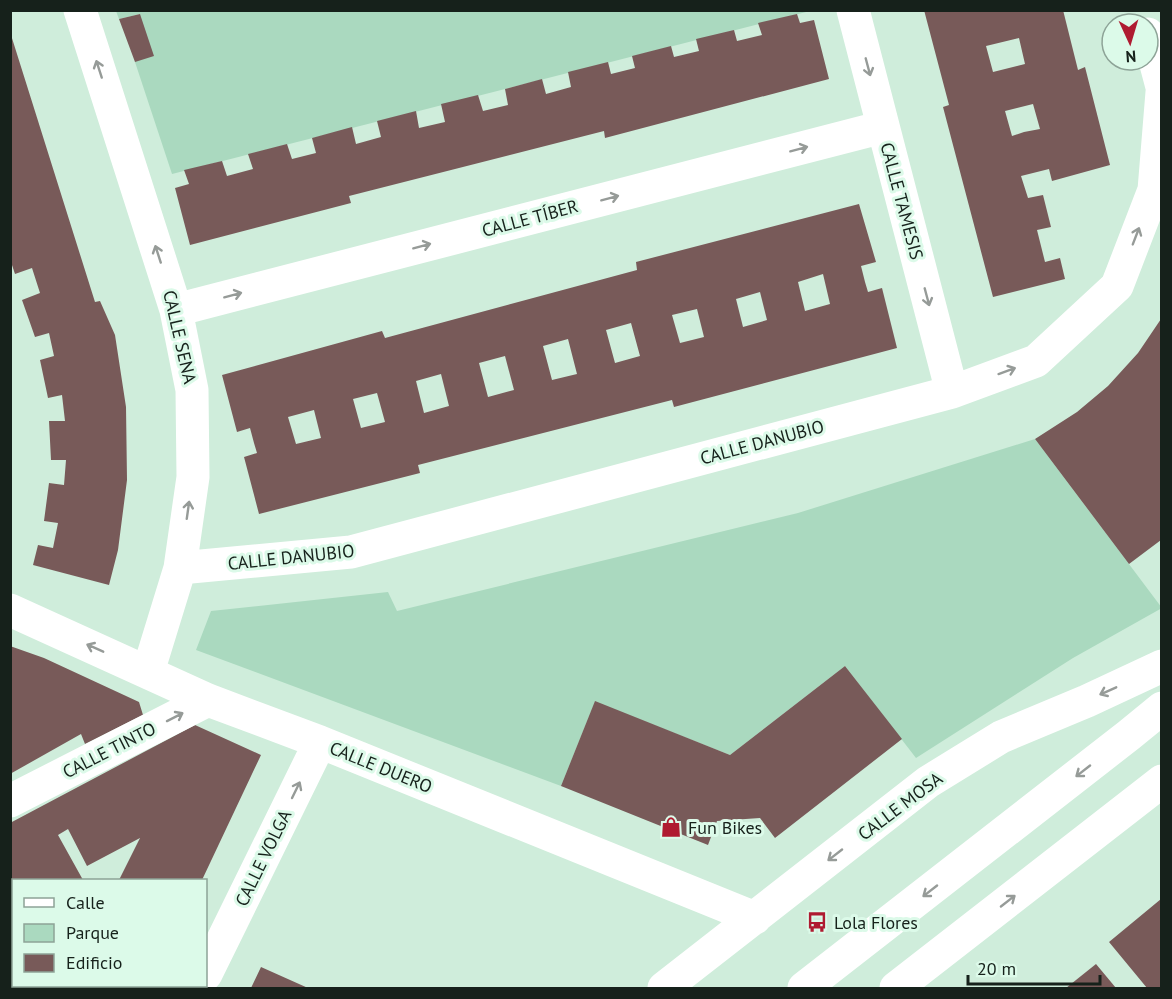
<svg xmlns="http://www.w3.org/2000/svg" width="1172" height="999" font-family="'PT Sans',sans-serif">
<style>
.green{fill:#aad9bf}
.building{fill:#785a59;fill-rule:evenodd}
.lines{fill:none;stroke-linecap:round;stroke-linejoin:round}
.minor{stroke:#fff;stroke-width:33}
.major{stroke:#fff;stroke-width:33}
.oneway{stroke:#969b98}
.labels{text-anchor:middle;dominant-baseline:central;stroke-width:6;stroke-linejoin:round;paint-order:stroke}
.street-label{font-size:18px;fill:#16211b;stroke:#dcfae9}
.poi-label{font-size:18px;fill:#16211b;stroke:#dcfae9;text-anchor:start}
</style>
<rect width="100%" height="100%" fill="#cfeddb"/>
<!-- green -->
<path class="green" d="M116,11h694l-638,163 -37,-112 5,-48 -21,5z
M1035,439l127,169 -89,50 -157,100 -71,-92 -115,89 -135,-53 -34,84 -365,-136 15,-39 177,-19 9,19 401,-98z"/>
<!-- building -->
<path class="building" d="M924,10h139l15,60 7,-3 25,98 -58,16 -3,-12 -28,7 7,22 15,-3 8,32 -14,3 8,32 15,-4 5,21 -72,18 -50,-190 6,-2zM1019,38l6,26 -32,8 -7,-26zM1033,104l7,25 -16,3 -12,4 -7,-25z
M140,14l14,42 -19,6 -16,-43z
M797,14l3,9 14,-3 15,59 -224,59 -1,-7 -255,65 2,7 -161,42 -15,-57 14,-4 -5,-14 38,-9 5,15 26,-7 -5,-15 39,-10 5,15 24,-6 -4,-15 40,-11 4,17 25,-7 -4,-16 39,-10 3,17 26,-6 -4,-18 37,-9 5,16 25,-6 -3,-16 37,-10 4,15 25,-7 -3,-15 40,-10 3,12 24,-6 -3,-12 39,-10 3,11 25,-6 -3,-12 38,-9 3,11 25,-6 -4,-12z
M11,35l84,267 5,-1 15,34 11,72 1,73 -9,70 -9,35 -76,-20 5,-20 15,3 5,-25 -14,-2 5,-38 15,2 2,-25h-15l-2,-39h16l-3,-26 -14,3 -8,-38 14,-4 -5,-23 -14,4 -13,-37 18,-7 -8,-25 -17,6 -5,-15z
M859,204l17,58 -15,4 4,16 3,10 14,-4 15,60 -223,59 -2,-7 -254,65 2,8 -161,41 -15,-57 13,-4 -3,-10 -4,-15 -13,4 -15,-57 160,-44 3,7 252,-68 -1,-8zM823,274l7,30 -25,7 -7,-29zM760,292l7,28 -24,7 -7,-28zM697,309l7,28 -24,6 -8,-28zM631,323l9,33 -25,7 -9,-33zM568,339l9,35 -25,6 -9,-34zM505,356l9,34 -26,7 -9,-34zM441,374l8,32 -25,7 -8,-32zM377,393l8,29 -24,6 -8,-29zM314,410l7,28 -25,6 -8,-27z
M1161,319v221l-32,24 -94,-125 42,-27 31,-26 30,-33z
M10,646l34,12 95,44 4,13 -58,29 -4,-10 -71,40z
M845,666l57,73 -127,99 -15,-20 -43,3 -9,24 -147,-59 34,-85 135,54z
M195,725l66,30 -59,125h-83l21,-42 -53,28 -19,-37 -10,6 25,45h-69v106h138l-1,2h-141v-165z
M1161,899v89h-14l-38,-46z
M1096,964l20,24h-50z
M261,967l47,21h-57z"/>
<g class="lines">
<!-- minor -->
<path class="minor" d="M80,10l96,300 16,80 1,87 -13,91 -32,104
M853,10l99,382
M1148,34l14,53
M176,310l707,-183
M180,568l171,-16 601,-160 84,-31 81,-75 37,-96 8,-98
M10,610l198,90 112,42 435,176
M10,801l198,-101
M206,974l114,-232
M664,988l264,-206 73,-45 86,-36 75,-35"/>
<!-- major -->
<path class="major" d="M804,988l325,-253 33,-27
M896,988l266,-207"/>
</g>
<!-- one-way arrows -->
<defs><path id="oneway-shaft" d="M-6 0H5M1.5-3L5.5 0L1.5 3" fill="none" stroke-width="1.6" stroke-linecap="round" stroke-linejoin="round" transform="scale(1.5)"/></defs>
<g class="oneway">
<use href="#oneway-shaft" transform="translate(868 67) rotate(75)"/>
<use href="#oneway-shaft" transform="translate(99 69) rotate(-108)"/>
<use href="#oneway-shaft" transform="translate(799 149) rotate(-15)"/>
<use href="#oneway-shaft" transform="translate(610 198) rotate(-15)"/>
<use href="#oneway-shaft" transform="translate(1136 236) rotate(-69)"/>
<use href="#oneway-shaft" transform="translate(422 246) rotate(-15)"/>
<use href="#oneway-shaft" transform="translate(158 254) rotate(-108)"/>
<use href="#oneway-shaft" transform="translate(233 295) rotate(-15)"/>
<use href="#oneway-shaft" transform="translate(927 297) rotate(75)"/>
<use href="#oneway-shaft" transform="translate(1007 371) rotate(-20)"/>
<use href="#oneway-shaft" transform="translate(188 510) rotate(-82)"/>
<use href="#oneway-shaft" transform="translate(95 648) rotate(-156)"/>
<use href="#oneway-shaft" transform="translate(1108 691) rotate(156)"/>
<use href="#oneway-shaft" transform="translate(175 717) rotate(-27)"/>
<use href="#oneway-shaft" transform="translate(1083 771) rotate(142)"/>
<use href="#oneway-shaft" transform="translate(296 790) rotate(-64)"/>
<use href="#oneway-shaft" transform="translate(835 855) rotate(142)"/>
<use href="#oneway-shaft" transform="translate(930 891) rotate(142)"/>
<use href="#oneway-shaft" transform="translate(1008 901) rotate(-38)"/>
</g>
<!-- icons -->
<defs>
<g id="shop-bare" transform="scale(1.62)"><path d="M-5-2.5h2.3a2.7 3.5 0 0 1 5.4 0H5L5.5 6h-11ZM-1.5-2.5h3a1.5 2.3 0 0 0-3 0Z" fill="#af1b31" stroke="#dcfae9" stroke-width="2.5" paint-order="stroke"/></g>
<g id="bus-bare" transform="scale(1.62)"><path d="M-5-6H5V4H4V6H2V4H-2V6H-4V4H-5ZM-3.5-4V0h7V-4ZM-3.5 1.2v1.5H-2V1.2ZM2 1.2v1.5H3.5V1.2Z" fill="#af1b31" stroke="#dcfae9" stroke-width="2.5" paint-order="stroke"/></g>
</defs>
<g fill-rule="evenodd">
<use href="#shop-bare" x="671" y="827"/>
<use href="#bus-bare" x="817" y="922"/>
</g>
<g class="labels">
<!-- street labels -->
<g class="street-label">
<text transform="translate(902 201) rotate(75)">CALLE TAMESIS</text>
<text transform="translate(530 218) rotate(-15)">CALLE TÍBER</text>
<text transform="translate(180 337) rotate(77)">CALLE SENA</text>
<text transform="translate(762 442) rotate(-15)">CALLE DANUBIO</text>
<text transform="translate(291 557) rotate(-6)">CALLE DANUBIO</text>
<text transform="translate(109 750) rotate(-27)">CALLE TINTO</text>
<text transform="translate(381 767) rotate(22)">CALLE DUERO</text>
<text transform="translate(900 806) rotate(-37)">CALLE MOSA</text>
<text transform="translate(263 858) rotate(-64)">CALLE VOLGA</text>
</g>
<!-- poi labels -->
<g class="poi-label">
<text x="688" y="827">Fun Bikes</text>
<text x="834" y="922">Lola Flores</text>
</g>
</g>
<!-- border -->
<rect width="1172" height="999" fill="none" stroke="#16211b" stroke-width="24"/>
<!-- legend -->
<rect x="12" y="879" width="195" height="108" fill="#dcfae9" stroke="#8da397" stroke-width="1.5"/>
<rect x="24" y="898" width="30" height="9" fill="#ffffff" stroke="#8da397" stroke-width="1.5"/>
<text x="66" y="909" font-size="18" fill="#16211b">Calle</text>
<rect x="24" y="924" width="30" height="18" fill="#aad9bf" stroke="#8da397" stroke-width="1.5"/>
<text x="66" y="939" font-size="18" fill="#16211b">Parque</text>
<rect x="24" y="954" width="30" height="18" fill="#785a59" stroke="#8da397" stroke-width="1.5"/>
<text x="66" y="969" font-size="18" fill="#16211b">Edificio</text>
<!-- north arrow -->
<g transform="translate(1130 42) rotate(176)"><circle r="28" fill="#dcfae9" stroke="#8da397" stroke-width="1.5"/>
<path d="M0-4.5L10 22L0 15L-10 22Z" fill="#af1b31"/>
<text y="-9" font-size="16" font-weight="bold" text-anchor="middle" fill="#16211b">N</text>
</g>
<!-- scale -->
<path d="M968 975v9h132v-9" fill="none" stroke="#16211b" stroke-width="3"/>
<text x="977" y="975" font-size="18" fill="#16211b" stroke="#dcfae9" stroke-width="4.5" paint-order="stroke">20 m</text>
</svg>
